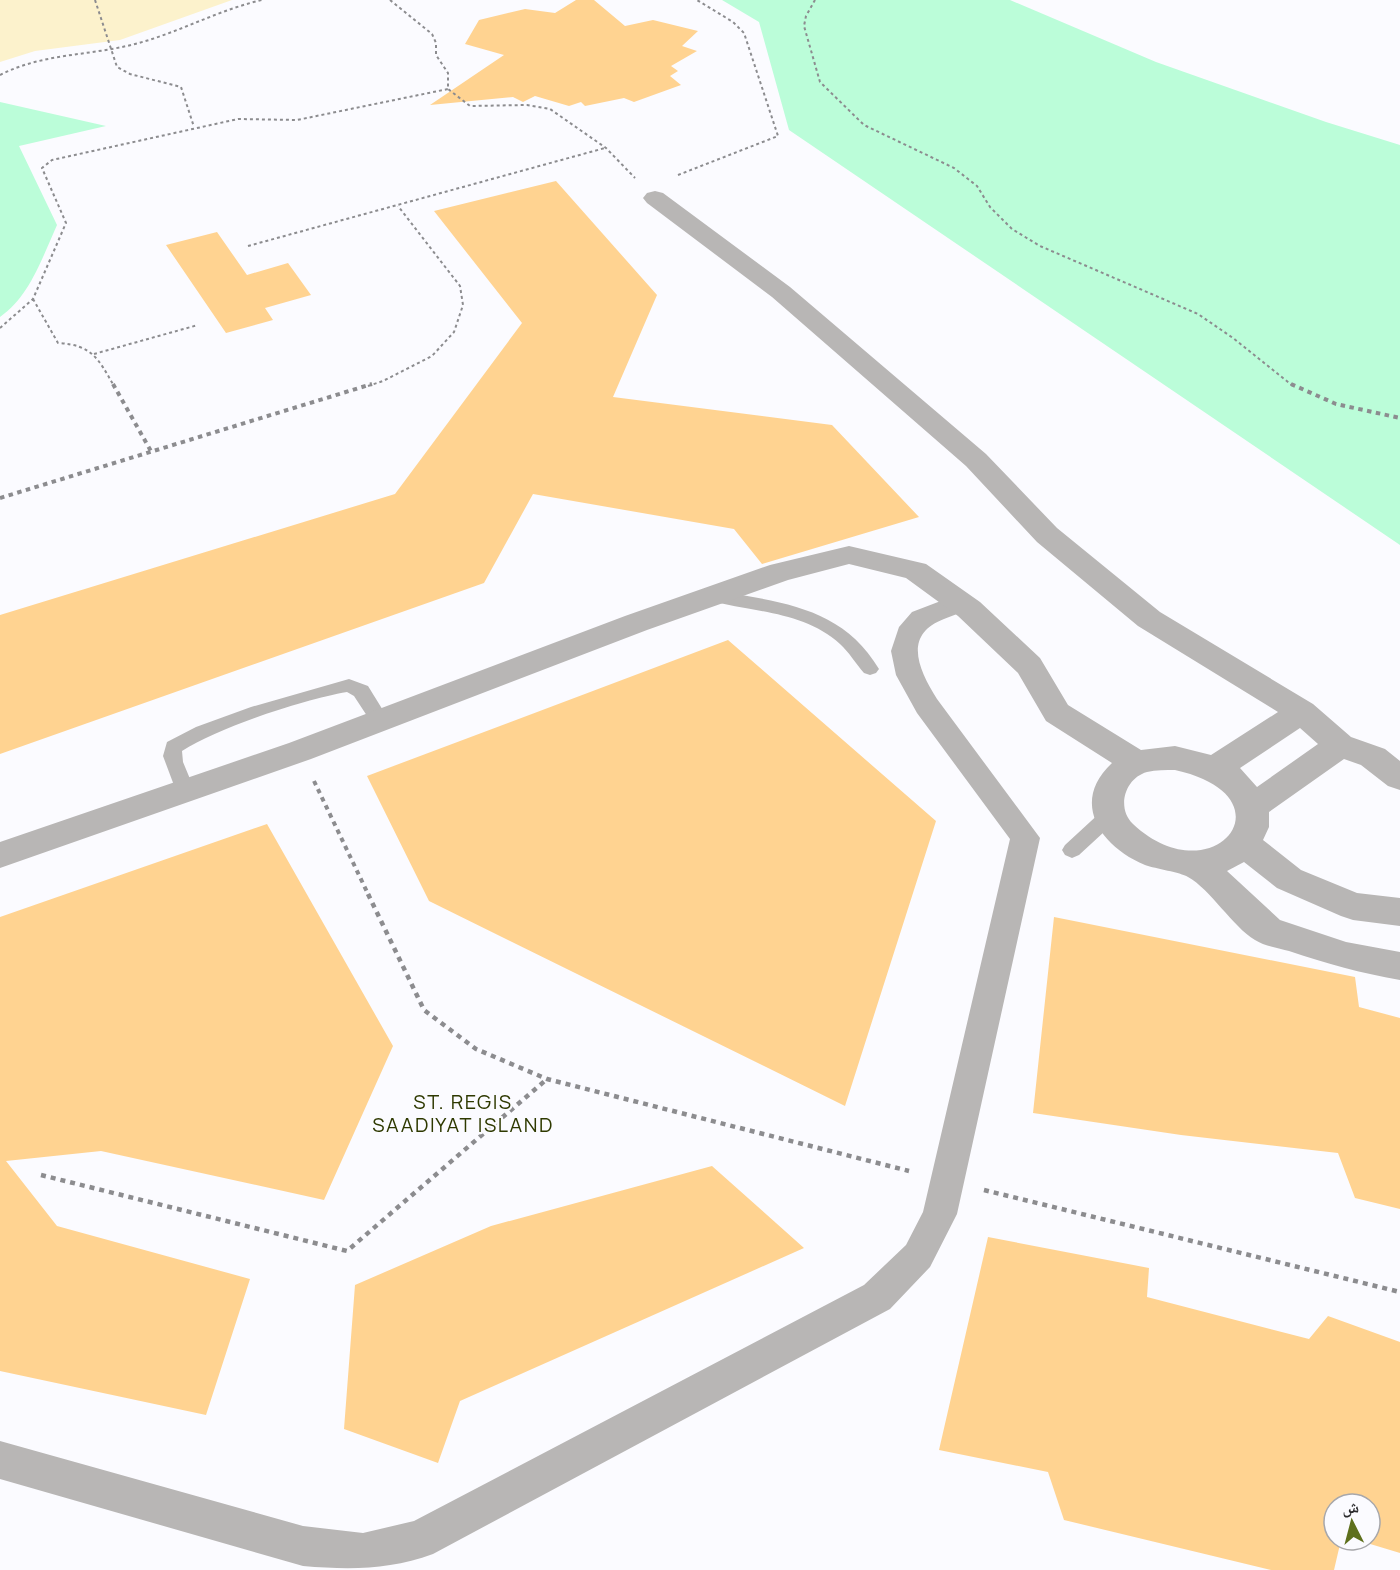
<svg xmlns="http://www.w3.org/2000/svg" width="1400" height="1570" font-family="Manrope,'Noto Naskh Arabic',sans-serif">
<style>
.green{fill:#bbfdd9}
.sand{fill:#fcf2cc}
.building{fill:#ffd391}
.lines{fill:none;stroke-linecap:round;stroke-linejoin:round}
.path-far2{stroke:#8c8c8f;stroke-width:2;stroke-dasharray:3 3;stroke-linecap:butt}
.path-far1{stroke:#8c8c8f;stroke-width:4;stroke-dasharray:4.5 4.5;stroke-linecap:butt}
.path{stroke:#8c8c8f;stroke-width:4.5;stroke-dasharray:5 5;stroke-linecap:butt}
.service{fill:#b8b6b5;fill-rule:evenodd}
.pedestrian{fill:#b8b6b5;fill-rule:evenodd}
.minor{fill:#b8b6b5;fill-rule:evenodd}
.labels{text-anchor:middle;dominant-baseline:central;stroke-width:4.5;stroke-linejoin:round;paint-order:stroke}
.neighbourhood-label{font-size:20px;letter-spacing:1.5px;fill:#2e3900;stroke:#fbfbff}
</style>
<rect width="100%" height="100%" fill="#fbfbff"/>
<!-- green -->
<path class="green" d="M722,0h288l146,62 170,60 74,23v400l-611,-415 -30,-108z
M0,102l106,24 -87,20 38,79c-15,33 -27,71 -57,92z"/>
<!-- sand -->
<path class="sand" d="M0,0h232l-112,40 -85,11 -35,11z"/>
<!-- building -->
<path class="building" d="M576,0h18l31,26 28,-6 45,11 -16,15 15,5 -26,15 7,5 -8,5 11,9 -47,17 -10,-4 -39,8 -4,-4 -12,4 -34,-10 -12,6 -10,-5 -83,8 74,-50 -39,-11 14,-24 46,-11 30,4z
M556,181l101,114 -44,102 219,28 87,92 -157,47 -28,-35 -201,-35 -49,89 -484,171v-139l395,-121 127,-171 -88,-112z
M217,232l30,43 41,-12 23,32 -46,13 8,12 -47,13 -60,-88z
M728,640l208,181 -91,285 -416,-205 -62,-125z
M267,824l126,222 -69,154 -223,-49 -95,10 51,65 193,53 -44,136 -206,-44v-454z
M1054,917l301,60 4,30 41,11v191l-45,-11 -17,-45 -157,-18 -148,-22z
M712,1166l92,82 -344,153 -22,62 -94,-34 11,-144 136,-59z
M988,1237l161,31 -2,29 162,42 19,-23 72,26v211l-43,-13h13v-36h-36v36h7l-7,30h-63l-207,-50 -16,-48 -109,-22z"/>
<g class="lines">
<!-- path-far2 -->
<path class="path-far2" d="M95,0l22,67 13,7 51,13 13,40
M390,0l42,34 4,9v12l12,18v16l22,17 57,-1 23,4 56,39 29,30
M815,0l-9,16 -2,10 16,56 44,43 90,43 23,18 13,21 22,22 28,17 158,68 35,24 60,48
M0,75c43,-22 89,-19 135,-31 43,-11 83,-34 127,-44
M678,175l100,-39 -34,-103 -11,-11 -36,-22
M248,246l357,-98
M33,299l25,44c34,2 40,15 56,43
M0,328l33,-29 33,-76 -24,-55 10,-8 186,-41 59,1 151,-31
M94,354l104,-29
M368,386l15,-5 49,-25 22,-24 9,-27 -3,-19 -62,-80"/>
<!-- path-far1 -->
<path class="path-far1" d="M113,384l39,69
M1291,384l45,20 64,14
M0,498l372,-114
M314,781l55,115"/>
<!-- path -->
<path class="path" d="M368,894l56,116 52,39 71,30 362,92
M41,1175l306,76 200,-172
M984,1190l416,102"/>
<!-- service -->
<path class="service" d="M713,590c66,12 129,16 166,79l-3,4 -6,2 -6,-2c-8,-9 -15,-21 -24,-29 -36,-33 -89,-32 -133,-44l-3,-4 3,-4z
M349,679l19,7 21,34 -2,5 -7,2 -7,-2 -19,-29 -7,-4c-45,8 -128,35 -165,59l1,11 12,29 -3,5 -7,2 -7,-2 -15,-40 4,-14 29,-15 55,-20z
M1110,808l7,2 3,5 -3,5 -38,35 -7,3 -7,-3 -3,-5 3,-5 38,-35z"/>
<!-- pedestrian -->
<path class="pedestrian" d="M959,594l9,3 4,6c-6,9 -18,12 -28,16 -42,16 -25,51 -7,80l103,139 -83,376 -27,53 -40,42 -457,245c-44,16 -83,16 -130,12l-303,-87v-38l303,85 60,7 51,-12 450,-236 42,-40 17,-33 87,-373 -93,-126 -21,-38 -5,-24 8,-24 13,-15z"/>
<!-- minor -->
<path class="minor" d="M655,191l8,2 127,94 196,167 71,74 103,84 153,92 38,33 34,12 15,12v29l-12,-4 -27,-21 -17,-6 -75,53v15l-6,13 38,30 56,23 43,5v28l-47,-6 -12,-4 -64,-28 -33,-26 -17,9 53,49 66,22 54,10v28c-40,-7 -72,-16 -111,-29 -10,-3 -25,-5 -34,-11 -22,-13 -45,-51 -67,-63 -8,-5 -32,-8 -43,-12 -45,-19 -75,-63 -33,-102l-66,-42 -28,-48 -60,-57 -52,-38 -57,-14 -61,16 -141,50 -336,129 -311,109v-26l289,-99 336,-127 145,-51 79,-19 77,18 54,38 60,56 28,47 73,45 34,-4 36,9 67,-43 -140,-86 -101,-84 -71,-76 -194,-169 -125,-94 -4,-5 4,-5zM1300,728l18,16 -61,43 -17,-19zM1175,770c121,27 37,128 -42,54 -17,-16 -8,-46 14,-52 9,-2 19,-2 28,-2z"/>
</g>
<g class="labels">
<!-- neighbourhood labels -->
<g class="neighbourhood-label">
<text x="463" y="1101">ST. REGIS<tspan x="463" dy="23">SAADIYAT ISLAND</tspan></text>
</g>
</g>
<!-- north arrow -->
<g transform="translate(1352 1522) rotate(354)"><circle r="28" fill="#fbfbff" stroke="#a7a7ab" stroke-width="1.5"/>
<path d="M0-4.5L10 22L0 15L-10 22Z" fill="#5e701d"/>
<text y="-9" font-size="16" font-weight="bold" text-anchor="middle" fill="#2a2a2c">ش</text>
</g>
</svg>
